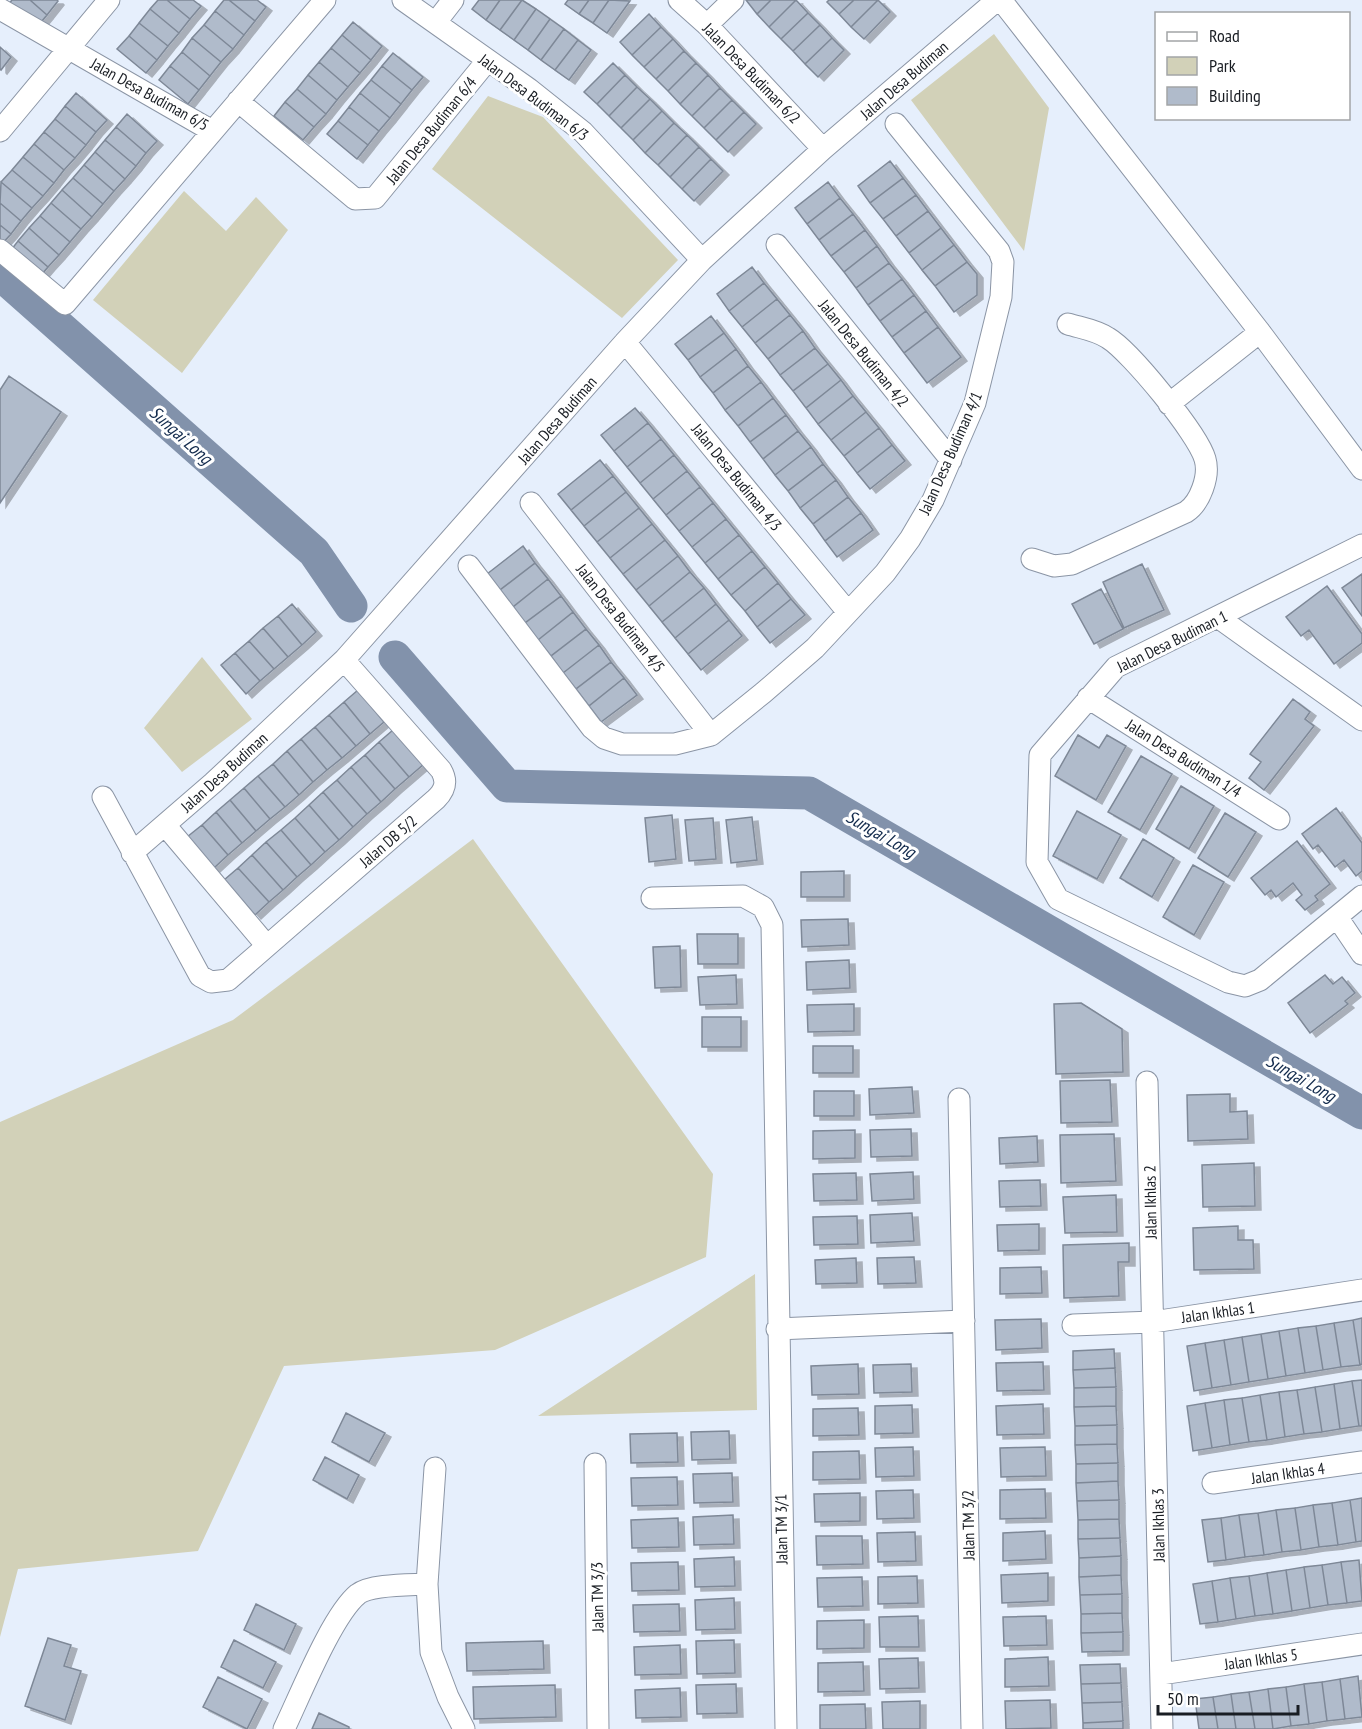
<svg xmlns="http://www.w3.org/2000/svg" width="1362" height="1729" font-family="'PT Sans Narrow',sans-serif">
<style>
.green{fill:#d2d1b8}
.lines{fill:none;stroke-linecap:round;stroke-linejoin:round}
.river{stroke:#8292ab;stroke-width:33}
.building{fill:#b0bbcb;stroke:#7e8897;stroke-width:1.5;filter:url(#shadow)}
.minor-casing{stroke:#8b95a5;stroke-width:23}
.minor{stroke:#fff;stroke-width:21}
.labels{text-anchor:middle;dominant-baseline:central;stroke-width:6;stroke-linejoin:round;paint-order:stroke}
.street-label{font-size:16px;fill:#191d23;stroke:#fff}
.water-label{font-size:18px;font-style:italic;fill:#122a4c;stroke:#fff}
</style>
<defs>
<filter id="shadow"><feDropShadow dx="6" dy="4" stdDeviation="0" flood-color="#0004"/></filter>
</defs>
<rect width="100%" height="100%" fill="#e6effc"/>
<!-- green -->
<path class="green" d="M994,34l55,74 -25,143 -113,-151z
M488,96l55,21 135,143 -56,58 -190,-149z
M184,191l42,40 30,-34 32,33 -106,143 -89,-73z
M202,657l50,62 -70,53 -38,-44z
M473,839l240,335 -7,83 -211,93 -211,16 -86,185 -180,18 -18,68v-515l233,-102z
M755,1274l2,136 -219,6z"/>
<g class="lines">
<!-- river -->
<path class="river" d="M0,274l314,278 37,54
M395,657l112,129 302,7 553,320"/>
</g>
<!-- building -->
<path class="building" d="M12,0h18l17,15 -11,13 -28,-23z
M30,0h27l1,1 -11,14z
M158,0h9l23,19 -11,14 -29,-24z
M167,0h26l8,6 -11,13z
M224,0h5l26,21 -11,14 -29,-24z
M229,0h28l9,7 -11,14z
M479,0h21l-14,20 -14,-11z
M500,0h22l-22,30 -14,-10z
M522,0l14,9 -22,31 -14,-10z
M568,0h21l-10,14 -14,-10z
M589,0h20l-16,23 -14,-9z
M609,0l21,1 -23,32 -14,-10z
M746,0h25l-14,14z
M771,0h25l-27,27 -12,-13z
M796,0l12,13 -27,26 -12,-12z
M829,0h25l-15,14 -12,-12z
M854,0h24l-27,27 -12,-13z
M878,0l12,12 -26,27 -13,-12z
M150,9l29,24 -11,13 -29,-23z
M536,9l14,10 -22,31 -14,-10z
M215,11l29,24 -11,14 -29,-24z
M808,13l12,12 -27,26 -12,-12z
M649,14l12,13 -29,28 -12,-13z
M550,19l14,10 -23,31 -13,-10z
M353,22l29,24 -11,14 -29,-25z
M139,23l29,23 -11,14 -28,-24z
M204,25l29,24 -12,13 -29,-24z
M820,25l12,13 -27,26 -12,-13z
M661,27l12,12 -29,28 -12,-12z
M564,29l14,11 -23,30 -14,-10z
M342,35l29,25 -11,13 -29,-25z
M129,36l28,24 -11,13 -29,-24z
M192,38l29,24 -11,14 -28,-24z
M832,38l12,12 -26,27 -13,-13z
M673,39l11,12 -28,28 -12,-12z
M578,40l13,10 -22,30 -14,-10z
M0,47l11,10 -10,13 -1,-1z
M331,48l29,25 -12,14 -29,-25z
M684,51l12,12 -28,28 -12,-12z
M182,52l28,24 -11,14 -29,-24z
M393,53l30,24 -11,13 -30,-24z
M319,62l29,25 -11,13 -29,-25z
M613,63l12,12 -28,29 -13,-12z
M696,63l12,12 -28,29 -12,-13z
M170,66l29,24 -11,14 -29,-24z
M382,66l30,24 -11,14 -30,-24z
M308,75l29,25 -11,14 -29,-25z
M625,75l12,12 -28,29 -12,-12z
M708,75l12,13 -28,28 -12,-12z
M371,80l30,24 -11,14 -30,-25z
M637,87l13,12 -29,29 -12,-12z
M720,88l12,12 -28,28 -12,-12z
M297,89l29,25 -12,13 -29,-25z
M76,93l31,27 -11,12 -31,-26z
M360,93l30,25 -11,13 -30,-24z
M650,99l12,12 -29,29 -12,-12z
M732,100l12,12 -28,28 -12,-12z
M285,102l29,25 -11,13 -29,-24z
M65,106l31,26 -10,13 -31,-26z
M349,107l30,24 -11,14 -30,-24z
M662,111l12,12 -29,30 -12,-13z
M744,112l12,12 -28,28 -12,-12z
M127,114l30,27 -11,12 -30,-26z
M55,119l31,26 -11,13 -31,-26z
M338,121l30,24 -11,14 -30,-25z
M674,123l13,12 -29,30 -13,-12z
M116,127l30,26 -10,13 -31,-26z
M44,132l31,26 -11,12 -30,-26z
M687,135l12,12 -29,30 -12,-12z
M105,140l31,26 -11,13 -30,-27z
M34,144l30,26 -10,13 -31,-26z
M699,147l12,12 -29,30 -12,-12z
M95,152l30,27 -11,12 -30,-26z
M23,157l31,26 -11,13 -31,-26z
M711,159l12,12 -29,30 -12,-12z
M890,161l13,17 -33,25 -12,-17z
M84,165l30,26 -11,13 -30,-26z
M12,170l31,26 -11,12 -31,-26z
M73,178l30,26 -11,13 -30,-27z
M903,178l13,17 -33,24 -13,-16z
M1,182l31,26 -11,13 -21,-18z
M828,182l12,16 -33,26 -12,-16z
M62,190l30,27 -11,12 -30,-26z
M916,195l12,16 -32,25 -13,-17z
M840,198l13,16 -34,26 -12,-16z
M0,203l21,18 -10,13 -11,-9z
M51,203l30,26 -11,13 -30,-26z
M928,211l13,17 -32,25 -13,-17z
M853,214l12,16 -34,26 -12,-16z
M40,216l30,26 -11,13 -30,-27z
M0,225l11,9 -11,12z
M29,228l30,27 -11,12 -30,-26z
M941,228l13,17 -32,25 -13,-17z
M865,230l12,16 -33,26 -13,-16z
M18,241l30,26 -11,13 -29,-26z
M954,245l13,17 -32,24 -13,-16z
M877,246l12,17 -33,25 -12,-16z
M967,262l10,12v21l-23,17 -19,-26z
M889,263l13,16 -34,26 -12,-17z
M752,267l12,16 -35,28 -12,-17z
M902,279l12,16 -34,26 -12,-16z
M764,283l13,16 -35,28 -13,-16z
M914,295l12,16 -34,26 -12,-16z
M777,299l13,16 -35,28 -13,-16z
M926,311l12,16 -34,26 -12,-16z
M790,315l13,16 -35,28 -13,-16z
M711,316l13,17 -36,27 -13,-16z
M938,327l23,30 -34,26 -23,-30z
M803,331l12,17 -35,27 -12,-16z
M724,333l12,16 -36,28 -12,-17z
M815,348l13,16 -35,27 -13,-16z
M736,349l12,17 -35,27 -13,-16z
M828,364l13,16 -35,28 -13,-17z
M748,366l13,16 -36,28 -12,-17z
M9,376l52,36 -61,91v-113z
M841,380l12,16 -35,28 -12,-16z
M761,382l12,16 -35,28 -13,-16z
M853,396l13,16 -35,28 -13,-16z
M773,398l13,17 -36,27 -12,-16z
M635,408l13,15 -34,28 -13,-16z
M866,412l13,16 -35,28 -13,-16z
M786,415l12,16 -35,28 -13,-17z
M648,423l13,16 -34,28 -13,-16z
M879,428l13,17 -35,28 -13,-17z
M798,431l13,16 -36,28 -12,-16z
M661,439l13,16 -34,28 -13,-16z
M892,445l13,16 -35,28 -13,-16z
M811,447l12,17 -35,27 -13,-16z
M674,455l13,16 -34,28 -13,-16z
M600,460l13,16 -42,34 -13,-16z
M823,464l13,16 -36,28 -12,-17z
M687,471l13,16 -34,28 -13,-16z
M613,476l13,16 -42,34 -13,-16z
M836,480l12,17 -35,27 -13,-16z
M700,487l13,16 -34,28 -13,-16z
M626,492l13,16 -42,34 -13,-16z
M848,497l13,16 -36,28 -12,-17z
M713,503l13,16 -34,28 -13,-16z
M639,508l13,16 -42,34 -13,-16z
M861,513l12,17 -36,27 -12,-16z
M726,519l13,16 -34,28 -13,-16z
M652,524l13,16 -42,34 -13,-16z
M739,535l13,16 -34,28 -13,-16z
M665,540l13,16 -42,34 -13,-16z
M523,546l12,17 -35,27 -13,-16z
M752,551l13,16 -34,28 -13,-16z
M678,556l12,16 -41,34 -13,-16z
M535,563l13,16 -35,28 -13,-17z
M1142,564l22,46 -40,18 -21,-46z
M765,567l13,16 -33,28 -14,-16z
M690,572l14,16 -42,34 -13,-16z
M1362,574v42l-20,-28z
M548,579l13,17 -36,27 -12,-16z
M778,583l13,16 -34,28 -12,-16z
M1327,586l35,48v9l-28,21 -25,-34 -8,6 -15,-19z
M704,588l12,16 -41,34 -13,-16z
M1101,589l22,40 -29,15 -22,-40z
M561,596l12,16 -35,28 -13,-17z
M791,599l14,16 -35,28 -13,-16z
M292,604l24,28 -14,13 -24,-29z
M716,604l13,16 -41,34 -13,-16z
M573,612l13,17 -35,27 -13,-16z
M278,616l24,29 -14,12 -25,-29z
M729,620l13,16 -41,34 -13,-16z
M263,628l25,29 -14,12 -25,-28z
M586,629l13,16 -36,28 -12,-17z
M249,641l25,28 -14,12 -25,-28z
M599,645l12,17 -35,27 -13,-16z
M235,653l25,28 -14,13 -25,-29z
M611,662l13,16 -35,28 -13,-17z
M624,678l13,17 -36,27 -12,-16z
M358,690l26,32 -14,12 -26,-32z
M1293,699l17,13 -5,7 9,7 -50,64 -15,-12 12,-16 -11,-8z
M344,702l26,32 -14,12 -27,-31z
M329,715l27,31 -14,12 -27,-31z
M315,727l27,31 -15,12 -26,-31z
M393,730l31,34 -15,13 -30,-35z
M1078,735l21,13 8,-13 19,11 -30,54 -41,-24z
M301,739l26,31 -14,12 -26,-31z
M379,742l30,35 -14,12 -30,-34z
M287,751l26,31 -14,13 -26,-31z
M365,755l30,34 -14,13 -30,-35z
M1141,756l31,18 -32,56 -32,-18z
M273,764l26,31 -14,12 -27,-31z
M351,767l30,35 -14,12 -30,-34z
M258,776l27,31 -15,12 -26,-31z
M337,780l30,34 -14,13 -30,-35z
M1181,786l33,20 -25,43 -33,-20z
M244,788l26,31 -14,12 -26,-31z
M323,792l30,35 -14,13 -30,-35z
M230,800l26,31 -14,12 -26,-31z
M309,805l30,35 -14,12 -30,-34z
M1336,808l26,35v28l-6,5 -12,-16 -9,7 -17,-22 -5,4 -11,-15z
M1077,811l44,24 -24,44 -44,-23z
M216,812l26,31 -14,12 -26,-30z
M1225,813l31,19 -28,45 -30,-19z
M672,815l4,44 -27,3 -4,-44z
M752,817l5,43 -26,3 -5,-43z
M295,818l30,34 -14,13 -30,-35z
M713,818l3,41 -27,2 -4,-41z
M202,825l26,30 -14,13 -27,-31z
M281,830l30,35 -14,12 -31,-35z
M1143,839l31,19 -22,39 -32,-19z
M1297,841l33,43 -15,12 3,4 -13,10 -9,-10 6,-5 -9,-12 -17,14 -5,-7 -6,5 -14,-17z
M266,842l31,35 -14,13 -31,-35z
M252,855l31,35 -14,12 -31,-34z
M1193,865l31,17 -30,53 -31,-18z
M238,868l31,34 -14,13 -31,-35z
M844,871v26h-43v-25z
M848,919l1,26 -47,2 -1,-27z
M697,934h41v30h-40z
M680,946l1,41 -26,1 -2,-41z
M849,960l1,28 -43,2 -1,-28z
M736,975l1,29 -37,1 -2,-28z
M1325,975l8,9 9,-7 13,16 -10,8 3,3 -38,29 -22,-30z
M1081,1003l41,26 1,43 -67,2 -2,-70z
M854,1004v27l-46,1 -1,-27z
M702,1017h39v30h-39z
M813,1046h40v27h-40z
M1110,1080l2,42 -51,1 -1,-42z
M912,1087l2,26 -44,2 -1,-26z
M814,1091h40v25h-40z
M1230,1094v18l17,-1 1,28 -60,2 -1,-46z
M911,1129l1,27 -41,1 -1,-27z
M855,1130v28l-42,1v-28z
M1114,1134l2,47 -55,2 -1,-48z
M1037,1136l1,26 -38,2 -1,-26z
M1254,1163l1,43 -52,1 -1,-42z
M913,1172l1,27 -42,2 -2,-27z
M856,1173l1,27 -43,1 -1,-27z
M1040,1180l1,26 -41,1 -1,-26z
M1116,1195l1,37 -52,1 -2,-36z
M912,1213l2,28 -43,2 -1,-28z
M857,1216l1,28 -44,1 -1,-28z
M1039,1224v26l-41,1 -1,-26z
M1238,1226v14h15l1,29 -60,1 -1,-42z
M1129,1243v19h-11l1,34 -55,2 -1,-53z
M914,1257l2,26 -38,1 -1,-26z
M856,1258l1,25 -41,1 -1,-24z
M1041,1267l1,26 -42,1v-26z
M1362,1318v46l-2,1 -7,-45z
M1041,1319l1,29 -46,2 -1,-30z
M1353,1320l7,45 -19,2 -7,-44z
M1334,1323l7,44 -18,3 -7,-44z
M1316,1326l7,44 -18,3 -7,-45z
M1298,1328l7,45 -19,3 -7,-45z
M1279,1331l7,45 -18,3 -7,-45z
M1261,1334l7,45 -19,3 -7,-45z
M1242,1337l7,45 -18,3 -7,-45z
M1224,1340l7,45 -19,3 -7,-45z
M1205,1343l7,45 -18,3 -7,-45z
M1114,1349l1,19 -42,2v-19z
M1043,1362l1,28 -47,1 -1,-28z
M858,1364l1,30 -47,1 -1,-29z
M911,1364l1,28 -38,1 -1,-28z
M1115,1368l1,19 -42,1 -1,-18z
M1362,1380v46h-3l-7,-45z
M1352,1381l7,45 -19,3 -6,-45z
M1334,1384l6,45 -18,3 -7,-45z
M1116,1387v19l-42,1v-19z
M1315,1387l7,45 -18,2 -7,-44z
M1297,1390l7,44 -19,3 -6,-45z
M1279,1392l6,45 -18,3 -7,-45z
M1260,1395l7,45 -18,2 -7,-44z
M1242,1398l7,44 -19,3 -6,-45z
M1224,1400l6,45 -18,3 -7,-45z
M1205,1403l7,45 -19,3 -6,-45z
M1043,1404l1,30 -47,1 -1,-29z
M912,1405l1,28 -38,1v-28z
M1116,1406l1,19 -42,1 -1,-19z
M858,1408l1,27 -46,1v-27z
M346,1413l39,20 -16,29 -37,-20z
M1117,1425v19l-42,1v-19z
M729,1431l1,28 -38,1 -1,-28z
M677,1433l1,29 -47,1 -1,-29z
M1117,1444l1,19 -42,1 -1,-19z
M913,1447l1,29 -38,1 -1,-29z
M1045,1447l1,29 -45,1 -1,-29z
M859,1451l1,28 -47,1v-28z
M325,1457l34,18 -12,24 -34,-19z
M1118,1463v18l-42,2v-19z
M732,1473l1,29 -39,1 -1,-29z
M677,1477l1,28 -46,1 -1,-28z
M1118,1481l1,19 -42,1 -1,-18z
M1045,1489l1,29 -46,1v-29z
M913,1490l1,28 -37,1 -1,-28z
M860,1493v28l-45,1 -1,-28z
M1362,1498v43l-6,1 -6,-42z
M1119,1500v19l-41,1 -1,-19z
M1350,1500l6,42 -18,3 -6,-42z
M1332,1503l6,42 -19,2 -6,-42z
M1313,1505l6,42 -18,3 -6,-42z
M1295,1508l6,42 -19,2 -6,-42z
M1276,1510l6,42 -18,3 -6,-42z
M1258,1513l6,42 -19,2 -6,-42z
M733,1515l1,29 -40,1 -1,-28z
M1239,1515l6,42 -19,3 -5,-42z
M678,1518l1,29 -47,1 -1,-28z
M1221,1518l5,42 -18,2 -6,-42z
M1119,1519l1,19 -42,1v-19z
M1045,1531l1,28 -43,2v-28z
M915,1532l1,29 -38,1 -1,-29z
M816,1536h46l1,28 -46,1z
M1120,1538l1,18 -42,2 -1,-19z
M1121,1556v19l-42,2v-19z
M734,1557l1,29 -40,1 -1,-28z
M1359,1560l3,41 -15,2 -6,-41z
M678,1562l1,28 -47,1 -1,-28z
M1341,1562l6,41 -19,2 -6,-40z
M1322,1565l6,40 -18,3 -6,-41z
M1304,1567l6,41 -18,3 -6,-41z
M1286,1570l6,41 -19,3 -6,-41z
M1048,1573v28l-46,2 -1,-28z
M1267,1573l6,41 -18,2 -6,-40z
M1121,1575l1,19 -42,1 -1,-18z
M917,1576l1,27 -40,1v-27z
M1249,1576l6,40 -19,3 -6,-41z
M862,1577l1,29 -45,1 -1,-29z
M1230,1578l6,41 -18,3 -6,-41z
M1212,1581l6,41 -18,2 -7,-40z
M1122,1594v19l-41,1 -1,-19z
M734,1598l1,31 -39,1 -1,-30z
M256,1604l40,20 -12,26 -40,-20z
M679,1604l1,27 -46,1 -1,-27z
M1122,1613l1,19 -42,1v-19z
M918,1616l1,31h-39l-1,-30z
M1046,1616l1,29 -43,1 -1,-29z
M864,1620v28l-47,1v-28z
M1123,1632v19l-41,1 -1,-19z
M48,1638l23,7 -7,21 17,5 -16,49 -40,-14z
M234,1640l42,22 -13,26 -42,-21z
M734,1640l1,33 -38,1 -1,-33z
M543,1641l1,28 -77,2 -1,-28z
M680,1645l1,29 -46,1 -1,-28z
M1048,1657l1,29 -44,1v-28z
M918,1658l1,30 -39,1 -1,-30z
M863,1662l1,29 -46,1v-29z
M1120,1664l1,19 -40,1 -1,-19z
M1358,1676l4,41 -17,2 -5,-40z
M218,1677l44,22 -15,30 -44,-22z
M1340,1679l5,40 -18,2 -5,-39z
M1322,1682l5,39 -18,3 -5,-40z
M1121,1683l1,19 -40,1 -1,-19z
M736,1684l1,29 -40,1 -1,-29z
M1304,1684l5,40 -18,2 -5,-39z
M555,1685l1,32 -82,2 -1,-32z
M1286,1687l5,39 -18,3 -5,-40z
M680,1688l1,29 -45,1 -1,-28z
M1268,1689l5,40h-18l-6,-37z
M1249,1692l6,37h-19l-5,-35z
M1231,1694l5,35h-18l-5,-32z
M1213,1697l5,32h-19l-4,-30z
M1050,1700l1,28 -45,1 -1,-28z
M920,1701v28h-37l-1,-27z
M1122,1702l1,19 -40,2 -1,-20z
M865,1704l1,25h-46v-24z
M319,1713l30,14v2h-37z
M1123,1721v8h-40v-6z"/>
<g class="lines">
<!-- minor casing -->
<g class="minor-casing">
<path id="minor" d="M403,0l126,89 54,43 119,128
M679,0l28,25 116,124
M1001,0l259,332 102,137
M0,9l212,122
M436,22l17,-22
M707,25l26,-25
M238,101l117,98 20,-1 112,-137
M0,131l109,-131
M777,245l174,215
M0,250l65,54 260,-304
M625,342l222,269
M1169,404l91,-72
M531,503l180,232
M1362,545l-246,122 -76,88 -3,107 21,37 170,83 17,4 15,-6 102,-84
M1032,559l22,7 18,-2 114,-52c14,-9 24,-36 19,-53 -7,-25 -75,-108 -97,-121 -12,-8 -27,-10 -40,-14
M469,566l123,162 12,10 18,6h53l36,-9 52,-42 52,-45 70,-75 25,-34 23,-39 42,-97 26,-106 2,-35 -4,-11 -103,-127
M1219,618l143,102
M1088,698l191,121
M103,797l97,179 11,6 17,-2 208,-181c9,-9 12,-17 5,-29l-97,-110
M165,825l102,121
M132,853l81,-70 131,-123 281,-318 77,-82 121,-111 174,-149
M652,898l91,-2 20,11 9,18 14,804
M1337,917l25,37
M1147,1082l15,647
M959,1099l13,630
M1073,1325l80,-3 209,-32
M777,1329l187,-8
M595,1464l3,265
M435,1468l-8,116 4,68 17,45 16,32
M1213,1483l149,-21
M1161,1674l201,-30
M284,1729c16,-33 48,-114 74,-135 13,-10 52,-9 69,-10"/>
</g>
<!-- minor -->
<use href="#minor" class="minor"/>
</g>
<g class="labels">
<!-- street labels -->
<g class="street-label">
<text transform="translate(752 73) rotate(46)">Jalan Desa Budiman 6/2</text>
<text transform="translate(904 80) rotate(-41)">Jalan Desa Budiman</text>
<text transform="translate(150 94) rotate(29)">Jalan Desa Budiman 6/5</text>
<text transform="translate(534 97) rotate(37)">Jalan Desa Budiman 6/3</text>
<text transform="translate(431 130) rotate(-51)">Jalan Desa Budiman 6/4</text>
<text transform="translate(864 353) rotate(51)">Jalan Desa Budiman 4/2</text>
<text transform="translate(557 420) rotate(-49)">Jalan Desa Budiman</text>
<text transform="translate(950 453) rotate(-66)">Jalan Desa Budiman 4/1</text>
<text transform="translate(737 477) rotate(51)">Jalan Desa Budiman 4/3</text>
<text transform="translate(621 618) rotate(52)">Jalan Desa Budiman 4/5</text>
<text transform="translate(1172 641) rotate(-26)">Jalan Desa Budiman 1</text>
<text transform="translate(1184 758) rotate(32)">Jalan Desa Budiman 1/4</text>
<text transform="translate(224 772) rotate(-42)">Jalan Desa Budiman</text>
<text transform="translate(388 841) rotate(-41)">Jalan DB 5/2</text>
<text transform="translate(1150 1202) rotate(-91)">Jalan Ikhlas 2</text>
<text transform="translate(1218 1312) rotate(-8)">Jalan Ikhlas 1</text>
<text transform="translate(1288 1473) rotate(-8)">Jalan Ikhlas 4</text>
<text transform="translate(968 1525) rotate(-91)">Jalan TM 3/2</text>
<text transform="translate(1158 1525) rotate(-91)">Jalan Ikhlas 3</text>
<text transform="translate(781 1529) rotate(-91)">Jalan TM 3/1</text>
<text transform="translate(597 1597) rotate(-91)">Jalan TM 3/3</text>
<text transform="translate(1261 1659) rotate(-8)">Jalan Ikhlas 5</text>
</g>
<!-- water labels -->
<g class="water-label">
<text transform="translate(181 435) rotate(42)">Sungai Long</text>
<text transform="translate(881 834) rotate(30)">Sungai Long</text>
<text transform="translate(1301 1078) rotate(30)">Sungai Long</text>
</g>
</g>
<!-- legend -->
<rect x="1155" y="12" width="195" height="108" fill="#ffffff" stroke="#a3a5a7" stroke-width="1.5"/>
<rect x="1167" y="32" width="30" height="9" fill="#ffffff" stroke="#a3a5a7" stroke-width="1.5"/>
<text x="1209" y="42" font-size="18" fill="#191d23">Road</text>
<rect x="1167" y="57" width="30" height="18" fill="#d2d1b8" stroke="#a3a5a7" stroke-width="1.5"/>
<text x="1209" y="72" font-size="18" fill="#191d23">Park</text>
<rect x="1167" y="87" width="30" height="18" fill="#b0bbcb" stroke="#a3a5a7" stroke-width="1.5"/>
<text x="1209" y="102" font-size="18" fill="#191d23">Building</text>
<!-- scale -->
<path d="M1158 1705v9h140v-9" fill="none" stroke="#191d23" stroke-width="3"/>
<text x="1167" y="1705" font-size="18" fill="#191d23" stroke="#ffffff" stroke-width="4.5" paint-order="stroke">50 m</text>
</svg>
